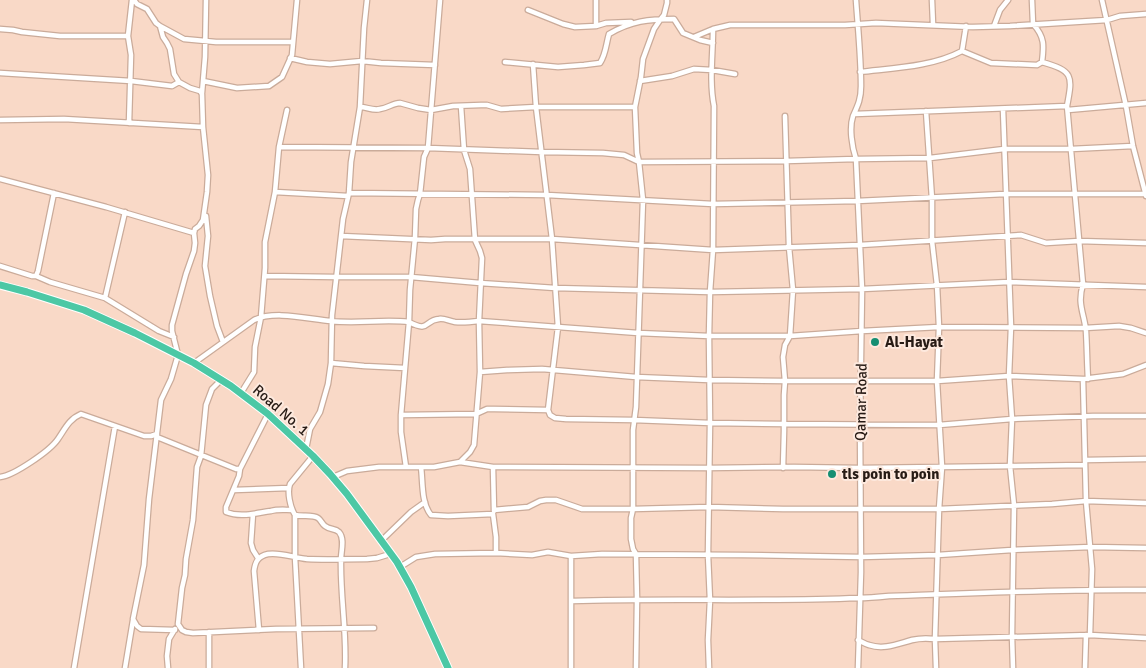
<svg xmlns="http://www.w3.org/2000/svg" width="1146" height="668" font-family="Signika,sans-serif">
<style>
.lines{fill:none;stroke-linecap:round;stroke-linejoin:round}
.minor-casing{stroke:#caab9a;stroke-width:7}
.highway-casing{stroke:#fff;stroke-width:9}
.minor{stroke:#fff;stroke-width:4.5}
.highway{stroke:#4cc8a5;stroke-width:7}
.poi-dot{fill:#158e72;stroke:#fde9de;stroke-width:2}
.labels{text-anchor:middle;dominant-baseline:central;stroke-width:4;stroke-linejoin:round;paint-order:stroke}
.poi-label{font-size:15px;font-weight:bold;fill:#271b15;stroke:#fde9de;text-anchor:start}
.street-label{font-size:15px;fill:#271b15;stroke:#fde9de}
</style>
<rect width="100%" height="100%" fill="#f9d9c7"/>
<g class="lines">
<!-- minor casing -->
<g class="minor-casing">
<path id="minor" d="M134,0l3,4 10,5 9,14 4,3 3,11 4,6 3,6 4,25 5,8 11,6 10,3 2,3 1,33 5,48 -1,17 -4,28 -4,6 -4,3 -1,4 1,10 -1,8 -8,23 -14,51v6l6,24 -7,24 -10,21 -12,99 -5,66 -11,54 4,7 4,3 34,1
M440,0l-12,148 -4,9 -4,37 -2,6 -2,9 -1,29 -5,52 -1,32c21,11 15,-2 30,-3 5,-1 10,2 16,3 8,1 16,0 24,-1l1,51 27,-2 35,-1 94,8 73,3 76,1h152l72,-5 74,3 40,-5 23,-9
M596,0v26
M856,0c2,29 5,58 5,86 0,13 -3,19 -8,30 -4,12 -1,31 3,43l6,130 -2,135 1,148 -3,96
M932,0l1,24
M1102,0l24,106 7,40 13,50
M528,10l35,14 12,3 21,-1 10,-3 25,-1
M160,26l24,13 32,3h77
M994,26l6,-16 8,-10
M0,29l13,1 9,2 38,4h68
M694,37l19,-8 17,-4h115l31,-2 97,4 37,-1 97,-6 13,-4 26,-2
M962,51l29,12 46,2 5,-3c2,-16 3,-25 -9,-38l-1,-24
M290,58l17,4 23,2 32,-3 19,2 54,2
M505,62l53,5 26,-2 16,-2c6,-9 6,-19 9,-29 22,-13 40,-15 65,-15l9,14 17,7 13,3
M1042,62c31,9 31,13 25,44l16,178c-6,21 1,28 3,47 1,16 1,32 2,48
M533,64l3,43 16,132 6,88 -10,83
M860,72c33,-4 72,-5 102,-21l4,-25
M0,73l131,8 41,5 7,-4
M203,81l34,7 32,-2 13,-9 10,-22 5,-55
M640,81l32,-5 22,-7 18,1 23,4
M202,93l3,-36 1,-57
M461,106l3,44 6,19 5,71 5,11 2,7 -3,63 159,12 71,3h81l72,-5 77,-4 146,1 34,-2 12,2 15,5
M360,107c7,0 13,4 20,2 8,-1 13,-6 20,-6l18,5 13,2 22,-4 28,-1h6l14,4 35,-2h99
M1003,109l8,218 -2,49 3,43 -2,47 4,39 -2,131 1,32
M1068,110l78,-7
M926,111l6,88v42l5,44 2,42 -2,54 5,86 -3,42 -4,130 1,29
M855,114l212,-8
M0,120l64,-1 139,8
M129,123l2,-68 -3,-19 4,-36
M279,147l149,1 114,4 61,1 21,2 15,7 147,-1 70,-2 74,-1 74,-9h67l62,-3
M0,179l106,28 88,26
M275,192l73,4
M349,193l198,2 166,9 144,-3 148,-7h141
M206,216l2,20 -3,30 5,30 7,30 6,16
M341,236l90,4 14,-1h107l161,11 147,-5 161,-10 25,8 33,-2 67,2
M0,266l32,10h4l14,6 55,16 54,33 15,6
M36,276l2,-5 16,-78
M265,276l71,1h75l69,6 75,5 155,4 152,-3 147,-7 137,5
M105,298l20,-86
M194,363l60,-43c21,-10 54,-1 77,1 25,3 53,-2 78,1l-8,93v17l5,35
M331,363l33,3 41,2
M1083,379l3,122 6,68 -2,66
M221,380l-9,9 -6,16 -5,51 -4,11 -4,53 -7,39 -1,16 -3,13 -4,36 4,6 4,2 7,1 83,-4 98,-1
M241,393l13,-21 1,-25 6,-30 4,-49v-26l10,-50 4,-45 8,-37
M401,415l75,-1 11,-5h7l54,1 2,5 5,3 11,1 68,1 76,3 74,1 155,1 73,-6 81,-3h53
M157,437l79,32h4l28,-55
M306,449l4,-20 10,-17 8,-28 3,-21 1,-48 11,-96 6,-26 2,-31 9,-55 4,-79 3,-28
M313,456l-23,28c-3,8 0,23 5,31 7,2 17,-1 23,3 3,2 4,6 7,8 5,4 10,2 14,6 6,7 2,19 2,27 -1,36 6,73 4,109
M1085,460l61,-1
M460,462l10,-10 4,-7 6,-73
M421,467c2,15 0,36 10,48l17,1 45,-2 3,23v16
M493,467l1,44
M783,468l1,-37v-36l1,-14 -2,-24 2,-12 5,-9 3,-46 -4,-43 -4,-131
M240,469l-1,7 -13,31v5c15,6 30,1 45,-1 7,-2 14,-1 21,-1
M0,477c13,-1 50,-26 58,-38 7,-10 11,-20 23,-25l63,22h7l6,-2
M333,477l14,-6 32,-4h55l26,-5 33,5 215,1 86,-1 66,1 225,-3
M234,490l55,-2
M494,510l34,-3 12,-6 6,-1h10l26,9h51l76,-2 74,2h156l113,-5 34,-3 60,2
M253,514l-2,29 2,7 5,8
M295,515v42l6,111
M381,541l30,-29 14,-10
M571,556v112
M400,567l16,-10 19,-3 61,-1 36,2 16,-3 23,4 31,-2 140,1 119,2 77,-2 74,-5 79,-3 55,1
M572,601c95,-3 191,1 287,-3 10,0 20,-1 30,-2 86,-3 171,-7 257,-6
M259,630l-5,-59c1,-9 4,-15 14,-17 13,-2 26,4 39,5 20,1 40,0 60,0l10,-1 13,-4
M209,632v36
M858,640c4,2 7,4 11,5 15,5 28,-1 43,-5 8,-2 15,-2 23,-1l155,-4 56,3
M74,668l41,-242
M125,668l8,-48
M168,668l-1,-12 2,-17 6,-10
M636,668l1,-69 -1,-45 -3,-5 -2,-10v-21l2,-9v-79l3,-23 7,-207 -4,-38 -2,-9 -2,-46 6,-30 2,-18 11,-30 6,-9 4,-5 3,-12v-3
M709,668l-1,-28 2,-40 -2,-45 2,-132 -1,-87 1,-44 3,-42 1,-144c-5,-25 -1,-52 -1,-77
M1085,668l1,-33"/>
</g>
<!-- highway casing -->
<g class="highway-casing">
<path id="highway" d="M0,285l27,7 57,18 51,23 59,30 37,23 37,28 45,42 17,18 17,20 50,68 14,25 37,81"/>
</g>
<!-- minor -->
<use href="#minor" class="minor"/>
<!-- highway -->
<use href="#highway" class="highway"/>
</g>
<!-- markers -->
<g class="poi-dot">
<circle cx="875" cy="342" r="5"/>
<circle cx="832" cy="474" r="5"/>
</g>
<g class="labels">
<!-- poi labels -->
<g class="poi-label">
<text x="885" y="342">Al-Hayat</text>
<text x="842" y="474">tls poin to poin</text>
</g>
<!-- street labels -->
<g class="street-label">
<text transform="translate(861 402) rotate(-89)">Qamar Road</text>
<text transform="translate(281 410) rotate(41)">Road No. 1</text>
</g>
</g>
</svg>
